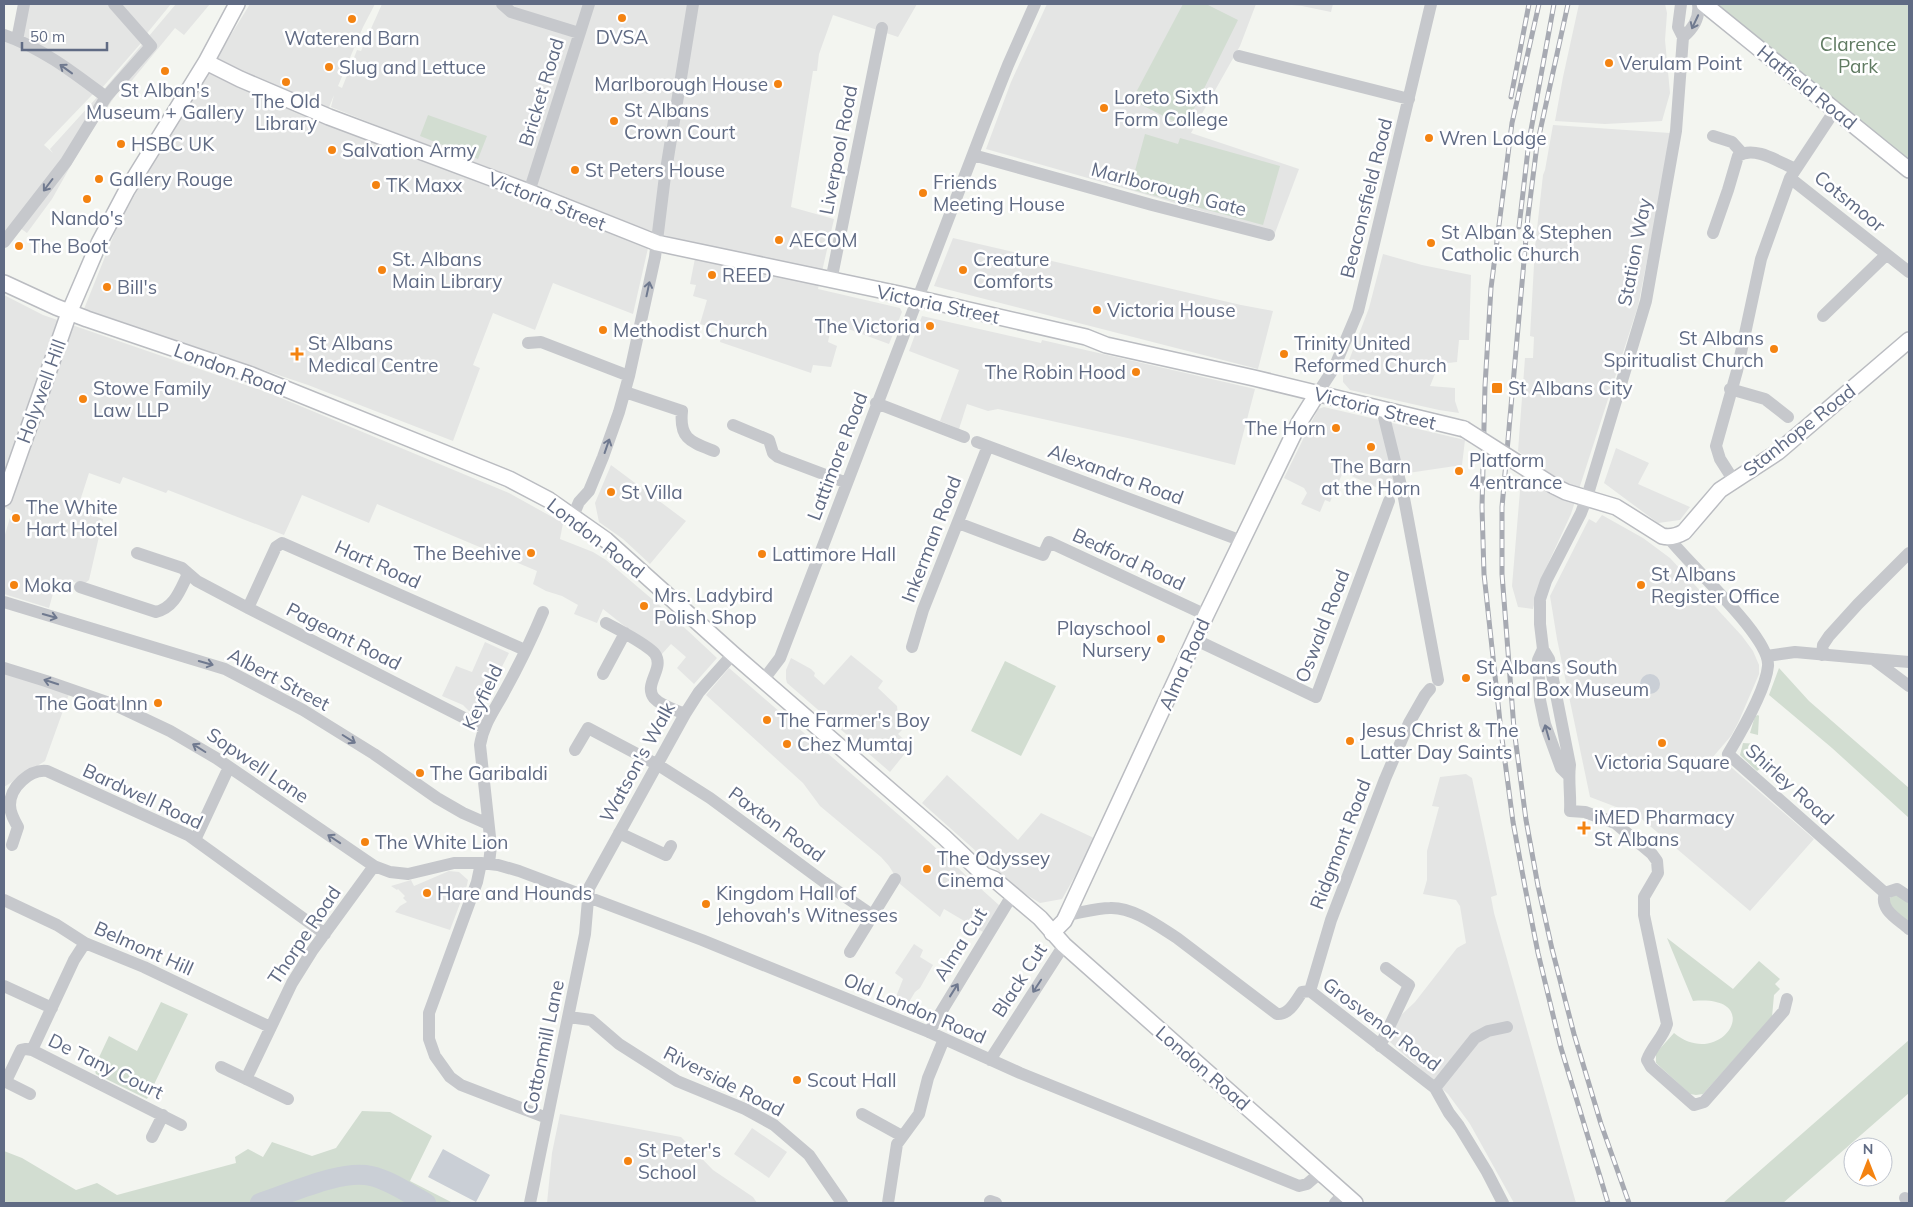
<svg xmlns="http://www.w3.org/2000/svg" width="1913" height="1207" font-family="Mulish,sans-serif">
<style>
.built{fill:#e4e5e4}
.green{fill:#d2ddd1}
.water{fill:#cacfd6}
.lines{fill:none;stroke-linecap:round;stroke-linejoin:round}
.river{stroke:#cacfd6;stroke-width:20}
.major-casing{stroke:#babcc1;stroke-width:18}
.minor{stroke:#c6c8cc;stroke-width:12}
.major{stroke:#fff;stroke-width:15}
.rail-casing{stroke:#a7aab2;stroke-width:5}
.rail{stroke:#fff;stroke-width:3;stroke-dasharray:9;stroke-linecap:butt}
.major-bridge-casing{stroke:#babcc1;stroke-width:18;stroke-linecap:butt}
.major-bridge{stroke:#fff;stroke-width:15}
.oneway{stroke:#6f798f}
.poi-dot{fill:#f48311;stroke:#fff;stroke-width:2}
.labels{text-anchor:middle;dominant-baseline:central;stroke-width:5;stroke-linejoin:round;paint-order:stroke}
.poi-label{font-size:19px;fill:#606b84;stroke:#fff;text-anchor:start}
.park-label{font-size:19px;fill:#607b62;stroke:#fff}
.street-label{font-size:19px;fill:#606b84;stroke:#fff}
</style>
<rect width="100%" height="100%" fill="#f3f5f0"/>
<!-- built -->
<path class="built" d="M21,4h150l-23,28 -6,10 -41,47 -9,6 -48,50 9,8 -3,-4 50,-55 76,-90h34l-26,31 -9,-7 -46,56 -3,1 -9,8 -34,51 -31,55 -25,34 -14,-10 -9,11v-197l10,2z
M250,4h125l-12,23 -25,59 4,2 15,-38 4,1 21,-47h535l-19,33 -65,-22 -14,39 -2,17h-4l-22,136 43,12 -16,70 82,19 2,4 -13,32 -57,-21 -4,19 9,4 -6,21 -18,-2 -2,8 -91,-31 2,-12 -22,-6 7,-24 -14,-4 3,-11 -6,-1 8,-41 -27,-6 -29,-9 -93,-38 -163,-61 -55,-22 3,-12 -11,27 325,126 -15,66 -80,-31 -18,47 -42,-17 -20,52 7,3 -27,73 -145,-56 -224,-76 33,-82 44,-79z
M1047,4h209l-16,42 -49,87 108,36 -24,64 -117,-35 -172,-49 25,-67z
M1282,4h51l-2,8 -29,-6z
M1579,4h86l2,9 -2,27 5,53 -8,28 -57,3 -50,-3 8,-44z
M1553,125l117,8 -8,52 -24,121 -67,208 -31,67 -7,28 -15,-2 -6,-21 11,-131 -5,-4 7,-93h8l1,-21 -4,-1 5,-89 8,-72 2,-5z
M953,238l288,67 32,6 -15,58 -324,-83z
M1383,254l39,11 49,10 -2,65h-10l-2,22 -18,2 -9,22 25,2v13l4,12 -20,-3 -89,-20 -7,-8v-6l26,-68z
M4,295l39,20 226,78 240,100 54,30 -3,16 33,13 13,8 66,56 45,42 -23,26 -17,-16 9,-11 -15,-13 -10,11 -58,-46 -6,14 -23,-9 4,-9 -16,-9 -16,-5 -13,-7 4,-13 -160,-67 -8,19 -67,-28 -18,40 -116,-45 -2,3 -43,-16 -3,7 -31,-11 -12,37 26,9 -14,61 -5,4 -27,-5 -8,29 -45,-14v-56l8,-27 -8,-4z
M922,316l119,27 1,-3 213,49 -20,76 -103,-26 -134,-30 -10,2 -21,-7 -8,25 -19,-8 19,-51 -50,-19z
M1324,407l141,33 -3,25 -54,8h-14l3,16 -15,1 -39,-18 -13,30 -5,-2 -5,12 -19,-8 6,-11 -3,-5 -20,-10 34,-69z
M1616,448l33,15 -11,21 52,23 -10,13 -22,3 -54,-40z
M611,465l75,56 -36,43 -27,-25 -24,-17 -4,-19z
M1602,515l41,23 27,20 72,78 11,15 6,14v9l-21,49 -7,13 -19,22 10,12 4,-3 6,1 82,71 -64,72 -113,-96 -47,-18 -33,-158 -7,-43 39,-77 7,4z
M485,642l24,11 -26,51 -7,6 -7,1 -6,-6 -21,-9 14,-30 16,6z
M851,655l32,26 -5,7 19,18 2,18 3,6 -4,4 13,12 -21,26 -103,-89 -1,-4v-9l5,-12 20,11 4,4 -1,3 10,9z
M729,668l178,154 93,84 -17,26 -39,-23 -4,8 -40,-33 -11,-18 -8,-9 -61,-51 -17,-23 -97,-88z
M4,672l65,22 -24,67 -41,26z
M1466,774l6,4 25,117 -6,2 3,16 82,290h-62l-44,-79 -22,-30 -67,-60 34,-32 42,-54 9,-5 -6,-37 -4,-6 -33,-6 4,-14v-29l12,-44 -7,-1 8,-29z
M947,775l71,65 23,-27 55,26 -34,60 -22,4 -18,-11 -100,-89z
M449,871l10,1 9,8 -1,5 -17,45 -55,-18 5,-6 7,-4 -4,-4 2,-2 -7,-7 -1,1 -6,-4 20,-6 3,6z
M914,944l9,6 -3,7 13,8 -13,23 -5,4 -12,20 -11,-5 11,-28 -8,-6z
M560,1114l121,23 32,33 40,27 4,6h-210l5,-50z
M752,1128l35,24 -18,26 -35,-24z"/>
<!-- green -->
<path class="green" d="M1183,4h23l32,16 -53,107 -53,-27z
M1715,4h194v156z
M428,115l59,21 -9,23 -58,-23z
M1145,134l33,10 2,-6 100,28 -17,59 -133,-36z
M1005,661l51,25 -35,70 -50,-25z
M1779,668l30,33 100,87v30l-77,-70 -63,-53z
M1758,715l1,1 -1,19 -8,-2 5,-17z
M1743,743l16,1 7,20 -9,7 -17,-16z
M1894,894l15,8v22l-20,-18 -1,-6z
M1667,938l66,51 26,-28 21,18 -5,5 5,5 -6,6 -2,22 -69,77 -7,1 -6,-1 -34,-31v-10l18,-20c47,39 95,-39 19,-32z
M161,1002l27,12 -41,85 -51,-25 -2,-6 15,-32 28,15z
M1909,1040v53l-126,110h-60z
M362,1111l28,1 42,24 -22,45 43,22h-449v-52l18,7 54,32 21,-7 20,12 119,-32 -1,-6 13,-8 15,8 9,-15 40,14 24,-8z"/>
<!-- water -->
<path class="water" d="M1640 684a10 10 0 1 1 20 0a10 10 0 1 1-20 0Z
M443,1149l47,26 -14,27 -48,-25z"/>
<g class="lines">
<!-- river -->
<path class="river" d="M260,1203c29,-9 81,-34 111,-27 19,4 38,18 55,27"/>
<!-- major casing -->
<g class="major-casing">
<path id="major" d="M1704,4l205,166
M206,62l34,17 89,38 200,75 128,51 242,51 187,43 20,8 148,33 210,51
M4,283l52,24 31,12 162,55 260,105 40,21 57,40 127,114 211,183 40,38 10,4 46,39 24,27 291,258
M1554,486l12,6 50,15 46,29c8,2 15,0 22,-4l36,-42 58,-38 131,-112
M4,498l65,-185 30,-70 28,-53 79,-128 31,-58
M1052,933l12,-12 3,-6 139,-300 93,-192 18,-29"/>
</g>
<!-- minor -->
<path class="minor" d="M502,4l9,8 68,21
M1681,4l-3,23 5,10 -7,94 -30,170 -59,196 -6,16 -35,68 -6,18v25l3,25 6,10 21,106c-2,15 1,30 0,46l15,1 30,11 37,31 5,7 1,12 -14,24v18l23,109c-4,14 -15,22 -20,36l4,7 43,38 10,-3 80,-91 3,-12
M4,35c38,13 70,38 102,62
M1683,37c11,-9 17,-19 15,-33
M17,40l7,-36
M1239,56l170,43
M1713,136l19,6 10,11
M973,155l179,50 117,30
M1790,178l119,94
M529,192l60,-188
M1713,233l15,-43 10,-34c16,-11 41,6 57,13
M4,242l62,-80 40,-65 45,-51 -37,-42
M831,281l51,-253
M1823,316l63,-61
M528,343l13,-1 88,34
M1730,389l35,10 23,18
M625,392l57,19c-3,28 9,31 32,40
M1317,394l17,-26 24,-57 73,-307
M876,403l88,34
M1382,409l22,89 34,182
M733,425l36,15 4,13 5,4 69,26
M977,442l265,99
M1734,481l-14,-22 -4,-13 21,-75 24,-112 29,-81 45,-68
M573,516l6,-14 10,-11 14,-34 16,-45 10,-36 26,-119 10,-81 28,-172
M958,523l85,32 6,-13 157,73
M1668,537c19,26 103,100 100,129 -2,23 -28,68 -40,88l157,139
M137,553l45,15 15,13 51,27 236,120
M80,587l76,25c19,-5 24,-22 32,-38
M4,602l221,67 78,41 71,44 63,44 26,15 25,11
M248,608l28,-61 6,-4 243,107
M606,623c10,5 43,23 49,31 10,15 -12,30 -1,44 7,8 22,12 31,16
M1196,640l120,57 73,-196
M912,647l11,-37 65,-164
M1543,649l-5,11 2,40 5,24 16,44 7,7
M1822,655l1,-10 6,-9 29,-32 51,-51
M1767,656l28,-4 78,7 36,27
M1873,659l36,3
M4,668l42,13 69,24 55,26 46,27 158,108 16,6 18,2 46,-11h27l17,2 21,6 183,69 133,54 94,38 91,41 279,113 8,-2 14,-12
M603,674l22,-41
M764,679l16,-21 205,-535 23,-58 27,-61
M575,750l13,-22 70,37 52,33 114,84 48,33
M619,833l47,22 5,-9
M195,840l34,-73
M12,845l6,-18c-4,-7 -8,-14 -8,-22 0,-18 20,-36 37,-34l141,64 137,99
M481,863l-4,19 -48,131v26l6,17 15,21 11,8 86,33
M489,863l2,-17 -11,-101c3,-19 13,-33 22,-49 15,-27 29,-55 41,-84
M1885,893c-6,17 13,26 24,36
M1885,893l12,-4 12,8
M4,900l53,25 28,18 59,24 126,60
M1067,915c14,-2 29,-7 43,-7 23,-1 48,18 67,30l100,76c12,1 19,-13 25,-22l8,-1 125,97 14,25 10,13 28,46 16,31
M85,943l-11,17 -42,90 149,75
M850,952l45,-73
M4,986l48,22
M1310,991l21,-71 54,-141 24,-56 16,-28 5,-6
M569,1017l22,3 28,24 58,37 68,28 29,16 35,30 33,48
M929,1032l79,-130
M1380,1046l29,-61 -23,-17
M990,1060l74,-115
M221,1067l67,32
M246,1079l46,-96 20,-32 62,-85
M1435,1088l40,-50 13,-7 19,-4
M30,1094l-22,-11 -1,-4 14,-29 5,-1 6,1
M862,1114l40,22
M152,1137l11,-22
M1905,1198l4,4
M990,1201l6,2
M530,1203l55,-269 4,-46 96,-174 14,-22 34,-38
M888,1203l9,-59 22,-30 9,-36 16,-39
M1335,1203l9,-10"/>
<!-- major -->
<use href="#major" class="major"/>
<!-- rail casing -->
<g class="rail-casing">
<path id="rail" d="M1539,4l-27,119 -21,165 -6,98 -3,121 2,67 17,157 12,91 12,65 13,66 23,95 47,155
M1568,4l-31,141 -9,71 -26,291v67l12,155 12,91 12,66 14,63 22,85 27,90 28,79
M1511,97l18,-93
M1519,227l10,-86 25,-137"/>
</g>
<!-- rail -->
<use href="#rail" class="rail"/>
<!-- major-bridge casing -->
<g class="major-bridge-casing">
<path id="major-bridge" d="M1464,429l90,57"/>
</g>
<!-- major-bridge -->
<use href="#major-bridge" class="major-bridge"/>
</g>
<!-- one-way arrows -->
<defs><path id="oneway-shaft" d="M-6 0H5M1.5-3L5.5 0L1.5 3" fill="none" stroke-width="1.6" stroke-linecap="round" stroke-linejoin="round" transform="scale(1.25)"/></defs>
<g class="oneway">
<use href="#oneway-shaft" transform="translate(1695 22) rotate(115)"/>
<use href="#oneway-shaft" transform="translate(66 69) rotate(-144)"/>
<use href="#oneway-shaft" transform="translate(48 185) rotate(127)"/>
<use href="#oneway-shaft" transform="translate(648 289) rotate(-78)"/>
<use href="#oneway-shaft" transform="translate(607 446) rotate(-71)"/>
<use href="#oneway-shaft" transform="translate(50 616) rotate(16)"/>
<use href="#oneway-shaft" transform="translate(206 663) rotate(16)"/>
<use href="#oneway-shaft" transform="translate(51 682) rotate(-162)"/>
<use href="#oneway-shaft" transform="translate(1547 732) rotate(-106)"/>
<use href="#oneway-shaft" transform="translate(349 739) rotate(32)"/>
<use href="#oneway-shaft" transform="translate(199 748) rotate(-148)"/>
<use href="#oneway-shaft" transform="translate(334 839) rotate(-146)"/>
<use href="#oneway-shaft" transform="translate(1037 986) rotate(123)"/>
<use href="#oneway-shaft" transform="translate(954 990) rotate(-58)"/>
</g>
<!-- markers -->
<g class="poi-dot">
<circle cx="622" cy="18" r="5"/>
<circle cx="352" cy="19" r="5"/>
<circle cx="1609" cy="63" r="5"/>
<circle cx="329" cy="67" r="5"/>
<circle cx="165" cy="71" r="5"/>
<circle cx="286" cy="82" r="5"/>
<circle cx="778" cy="84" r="5"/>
<circle cx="1104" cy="108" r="5"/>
<circle cx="614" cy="121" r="5"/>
<circle cx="1429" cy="138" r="5"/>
<circle cx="121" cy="144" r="5"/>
<circle cx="332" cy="150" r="5"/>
<circle cx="575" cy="170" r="5"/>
<circle cx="99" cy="179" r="5"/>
<circle cx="376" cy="185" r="5"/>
<circle cx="923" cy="193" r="5"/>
<circle cx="87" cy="199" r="5"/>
<circle cx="779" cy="240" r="5"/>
<circle cx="1431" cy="243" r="5"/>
<circle cx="19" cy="246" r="5"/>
<circle cx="382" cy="270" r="5"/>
<circle cx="963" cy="270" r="5"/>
<circle cx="712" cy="275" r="5"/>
<circle cx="107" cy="287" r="5"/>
<circle cx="1097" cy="310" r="5"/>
<circle cx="930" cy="326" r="5"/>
<circle cx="603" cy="330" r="5"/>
<circle cx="1774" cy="349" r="5"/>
<path d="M294.5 346.5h5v5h5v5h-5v5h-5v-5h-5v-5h5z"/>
<circle cx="1284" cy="354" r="5"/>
<circle cx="1136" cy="372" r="5"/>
<rect x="1491" y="382" width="12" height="12" rx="2.5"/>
<circle cx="83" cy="399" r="5"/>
<circle cx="1336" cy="428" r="5"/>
<circle cx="1371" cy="447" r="5"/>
<circle cx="1459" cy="471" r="5"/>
<circle cx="611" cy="492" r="5"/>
<circle cx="16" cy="518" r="5"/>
<circle cx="531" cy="553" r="5"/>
<circle cx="762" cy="554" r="5"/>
<circle cx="14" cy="585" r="5"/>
<circle cx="1641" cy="585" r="5"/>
<circle cx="644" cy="606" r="5"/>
<circle cx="1161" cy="639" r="5"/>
<circle cx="1466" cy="678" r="5"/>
<circle cx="158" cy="703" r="5"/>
<circle cx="767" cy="720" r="5"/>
<circle cx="1350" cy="741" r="5"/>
<circle cx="1662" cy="743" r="5"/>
<circle cx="787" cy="744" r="5"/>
<circle cx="420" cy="773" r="5"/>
<path d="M1581.5 820.5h5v5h5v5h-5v5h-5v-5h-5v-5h5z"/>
<circle cx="365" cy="842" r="5"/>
<circle cx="927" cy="869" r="5"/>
<circle cx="427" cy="893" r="5"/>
<circle cx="706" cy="904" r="5"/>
<circle cx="797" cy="1080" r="5"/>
<circle cx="628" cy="1161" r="5"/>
</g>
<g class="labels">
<!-- poi labels -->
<g class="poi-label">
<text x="622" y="37" text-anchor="middle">DVSA</text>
<text x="352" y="38" text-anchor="middle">Waterend Barn</text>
<text x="1619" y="63">Verulam Point</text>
<text x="339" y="67">Slug and Lettuce</text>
<text x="768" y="84" text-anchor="end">Marlborough House</text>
<text x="165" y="90" text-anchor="middle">St Alban's<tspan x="165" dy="22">Museum + Gallery</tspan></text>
<text x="1114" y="97">Loreto Sixth<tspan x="1114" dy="22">Form College</tspan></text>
<text x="286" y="101" text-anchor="middle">The Old<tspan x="286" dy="22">Library</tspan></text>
<text x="624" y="110">St Albans<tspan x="624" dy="22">Crown Court</tspan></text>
<text x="1439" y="138">Wren Lodge</text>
<text x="131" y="144">HSBC UK</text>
<text x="342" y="150">Salvation Army</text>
<text x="585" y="170">St Peters House</text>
<text x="109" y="179">Gallery Rouge</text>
<text x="933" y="182">Friends<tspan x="933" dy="22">Meeting House</tspan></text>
<text x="386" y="185">TK Maxx</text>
<text x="87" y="218" text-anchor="middle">Nando's</text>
<text x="1441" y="232">St Alban &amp; Stephen<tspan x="1441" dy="22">Catholic Church</tspan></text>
<text x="789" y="240">AECOM</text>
<text x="29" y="246">The Boot</text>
<text x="392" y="259">St. Albans<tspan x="392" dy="22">Main Library</tspan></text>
<text x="973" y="259">Creature<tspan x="973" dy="22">Comforts</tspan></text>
<text x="722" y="275">REED</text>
<text x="117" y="287">Bill's</text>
<text x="1107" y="310">Victoria House</text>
<text x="920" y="326" text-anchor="end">The Victoria</text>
<text x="613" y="330">Methodist Church</text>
<text x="1764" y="338" text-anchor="end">St Albans<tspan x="1764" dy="22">Spiritualist Church</tspan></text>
<text x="308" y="343">St Albans<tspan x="308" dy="22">Medical Centre</tspan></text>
<text x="1294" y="343">Trinity United<tspan x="1294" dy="22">Reformed Church</tspan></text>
<text x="1126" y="372" text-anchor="end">The Robin Hood</text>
<text x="93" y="388">Stowe Family<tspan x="93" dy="22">Law LLP</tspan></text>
<text x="1508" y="388">St Albans City</text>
<text x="1326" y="428" text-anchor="end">The Horn</text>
<text x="1469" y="460">Platform<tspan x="1469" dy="22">4 entrance</tspan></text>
<text x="1371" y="466" text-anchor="middle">The Barn<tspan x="1371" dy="22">at the Horn</tspan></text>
<text x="621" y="492">St Villa</text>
<text x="26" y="507">The White<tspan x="26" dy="22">Hart Hotel</tspan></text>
<text x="521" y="553" text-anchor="end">The Beehive</text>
<text x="772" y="554">Lattimore Hall</text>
<text x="1651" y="574">St Albans<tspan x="1651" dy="22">Register Office</tspan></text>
<text x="24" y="585">Moka</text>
<text x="654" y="595">Mrs. Ladybird<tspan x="654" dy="22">Polish Shop</tspan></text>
<text x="1151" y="628" text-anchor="end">Playschool<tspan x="1151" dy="22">Nursery</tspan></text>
<text x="1476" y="667">St Albans South<tspan x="1476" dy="22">Signal Box Museum</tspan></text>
<text x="148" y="703" text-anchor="end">The Goat Inn</text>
<text x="777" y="720">The Farmer's Boy</text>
<text x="1360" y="730">Jesus Christ &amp; The<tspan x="1360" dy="22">Latter Day Saints</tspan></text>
<text x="797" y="744">Chez Mumtaj</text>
<text x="1662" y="762" text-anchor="middle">Victoria Square</text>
<text x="430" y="773">The Garibaldi</text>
<text x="1594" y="817">iMED Pharmacy<tspan x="1594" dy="22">St Albans</tspan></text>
<text x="375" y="842">The White Lion</text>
<text x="937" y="858">The Odyssey<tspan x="937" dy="22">Cinema</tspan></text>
<text x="437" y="893">Hare and Hounds</text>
<text x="716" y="893">Kingdom Hall of<tspan x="716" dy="22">Jehovah's Witnesses</tspan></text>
<text x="807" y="1080">Scout Hall</text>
<text x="638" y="1150">St Peter's<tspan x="638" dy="22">School</tspan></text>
</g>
<!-- park labels -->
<g class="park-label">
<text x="1858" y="44">Clarence<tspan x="1858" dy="22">Park</tspan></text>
</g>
<!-- street labels -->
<g class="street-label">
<text transform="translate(1807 87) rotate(39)">Hatfield Road</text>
<text transform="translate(541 92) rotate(-73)">Bricket Road</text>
<text transform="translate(838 150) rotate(-79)">Liverpool Road</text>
<text transform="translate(1169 189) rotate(15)">Marlborough Gate</text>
<text transform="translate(1366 198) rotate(-76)">Beaconsfield Road</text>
<text transform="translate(547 201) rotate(22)">Victoria Street</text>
<text transform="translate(1850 201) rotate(39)">Cotsmoor</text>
<text transform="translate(1634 252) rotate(-79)">Station Way</text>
<text transform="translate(938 304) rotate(12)">Victoria Street</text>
<text transform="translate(230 369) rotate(20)">London Road</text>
<text transform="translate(41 391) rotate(-70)">Holywell Hill</text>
<text transform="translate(1375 408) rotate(14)">Victoria Street</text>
<text transform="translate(1799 430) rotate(-38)">Stanhope Road</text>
<text transform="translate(837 456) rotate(-69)">Lattimore Road</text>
<text transform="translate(1116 474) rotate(20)">Alexandra Road</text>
<text transform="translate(596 538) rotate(38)">London Road</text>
<text transform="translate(931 539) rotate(-69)">Inkerman Road</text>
<text transform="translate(1129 559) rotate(25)">Bedford Road</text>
<text transform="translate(378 564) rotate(24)">Hart Road</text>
<text transform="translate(1322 626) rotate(-69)">Oswald Road</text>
<text transform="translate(344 636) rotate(27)">Pageant Road</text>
<text transform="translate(1184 664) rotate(-66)">Alma Road</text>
<text transform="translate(279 679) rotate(28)">Albert Street</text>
<text transform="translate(482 697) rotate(-65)">Keyfield</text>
<text transform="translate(637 762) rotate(-61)">Watson's Walk</text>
<text transform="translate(258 765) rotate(34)">Sopwell Lane</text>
<text transform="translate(1790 784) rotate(42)">Shirley Road</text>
<text transform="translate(143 796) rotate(25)">Bardwell Road</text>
<text transform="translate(777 824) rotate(36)">Paxton Road</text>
<text transform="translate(1340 844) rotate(-69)">Ridgmont Road</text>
<text transform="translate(304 935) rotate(-56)">Thorpe Road</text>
<text transform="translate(960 944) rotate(-58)">Alma Cut</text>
<text transform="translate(144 948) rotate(24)">Belmont Hill</text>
<text transform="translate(1019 980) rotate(-57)">Black Cut</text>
<text transform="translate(915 1008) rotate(23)">Old London Road</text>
<text transform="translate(1382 1024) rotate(37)">Grosvenor Road</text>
<text transform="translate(543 1047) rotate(-78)">Cottonmill Lane</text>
<text transform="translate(106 1066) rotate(26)">De Tany Court</text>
<text transform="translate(1203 1068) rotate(41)">London Road</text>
<text transform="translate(724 1081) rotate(27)">Riverside Road</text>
</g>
</g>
<!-- border -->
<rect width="1913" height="1207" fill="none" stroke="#606b84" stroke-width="10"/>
<!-- north arrow -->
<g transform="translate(1868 1162)"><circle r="24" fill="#ffffff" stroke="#bfc4ce"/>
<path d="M0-4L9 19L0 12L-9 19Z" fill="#f48311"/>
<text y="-8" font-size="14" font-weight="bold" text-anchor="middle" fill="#606b84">N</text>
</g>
<!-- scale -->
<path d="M22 42v8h85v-8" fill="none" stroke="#606b84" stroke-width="2.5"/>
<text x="30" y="42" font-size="15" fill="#606b84" stroke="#ffffff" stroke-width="4" paint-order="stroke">50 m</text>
</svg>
